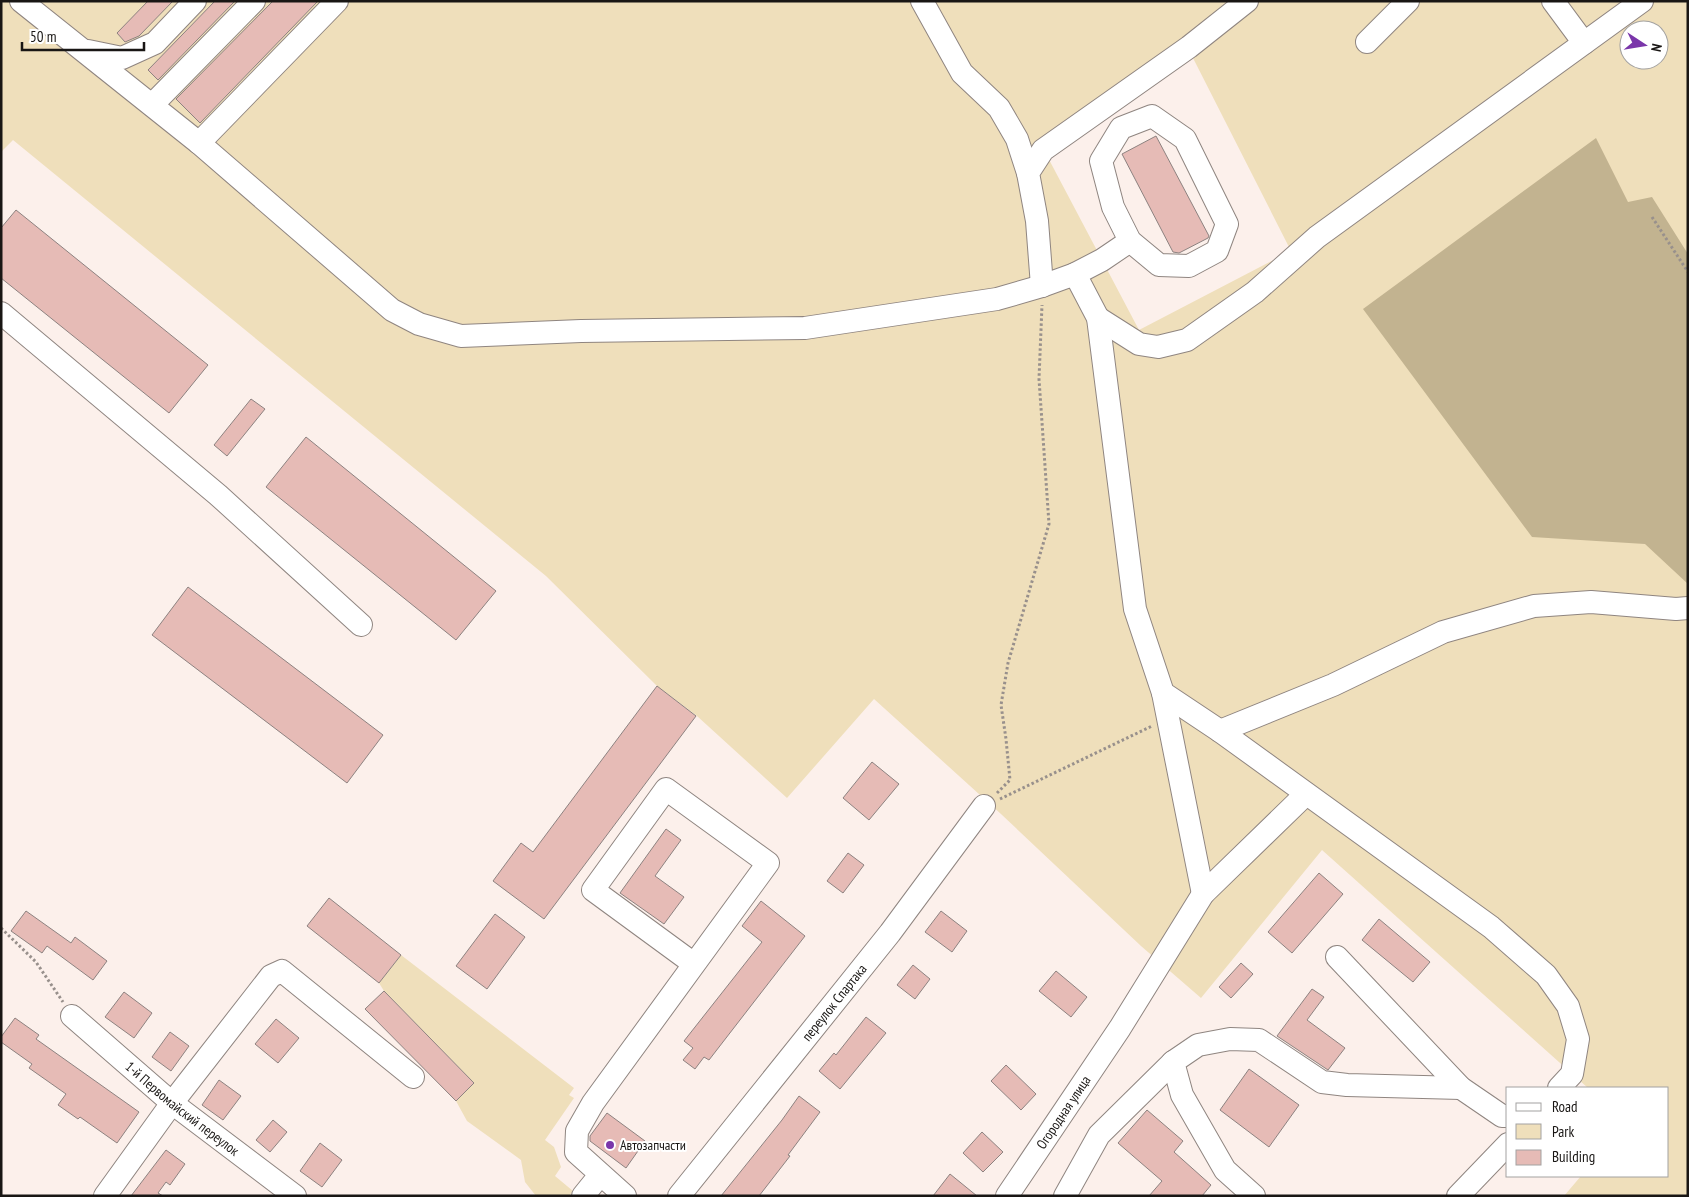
<svg xmlns="http://www.w3.org/2000/svg" width="1689" height="1197" font-family="'PT Sans Narrow',sans-serif">
<style>
.green{fill:#efdfbb;fill-rule:evenodd}
.forest{fill:#c2b390}
.building{fill:#e6bbb6;stroke:#8d8280}
.lines{fill:none;stroke-linecap:round;stroke-linejoin:round}
.minor-casing{stroke:#8f8580;stroke-width:24}
.path{stroke:#98908c;stroke-width:3;stroke-dasharray:2.5 2.5;stroke-linecap:butt}
.minor{stroke:#fff;stroke-width:22}
.poi-dot{fill:#7a36aa;stroke:#fff;stroke-width:2}
.labels{text-anchor:middle;dominant-baseline:central;stroke-width:4;stroke-linejoin:round;paint-order:stroke}
.street-label{font-size:14px;fill:#191614;stroke:#fff}
.poi-label{font-size:14px;fill:#191614;stroke:#fff;text-anchor:start}
</style>
<rect width="100%" height="100%" fill="#fcf0eb"/>
<!-- green -->
<path class="green" d="M1,1h1687v1195h-124l17,-20h87v-88h-80l-266,-238 -121,148 -60,-52 -140,-132 -127,-115 -87,99 -90,-82 -40,-30 -111,-110 -533,-436 -12,12zM1629,30h30v30h-30zM1193,58l98,193 -152,79 -94,-178z
M401,955l173,133 -5,7 5,3 -29,42 9,7 7,20 -6,9 18,15 -4,5h-33l-11,-14 -4,-22 -54,-39 -11,-20 18,-18 -90,-92 -5,-8z"/>
<!-- forest -->
<path class="forest" d="M1596,138l32,64 24,-5 36,57v330l-43,-40 -113,-7 -169,-228z"/>
<!-- building -->
<path class="building" d="M148,1h25l-34,35 -14,6 -8,-9z
M215,1h20l-77,79 -10,-10z
M273,1h45l-118,122 -24,-24z
M1156,136l53,100 -1,2 -29,15 -6,-1 -51,-98z
M16,210l192,155 -39,48 -168,-135v-50z
M251,399l14,10 -38,47 -13,-11z
M306,437l190,154 -40,49 -190,-153z
M188,587l195,148 -36,48 -195,-148z
M657,686l39,30 -152,203 -51,-38 28,-38 12,9z
M872,762l27,22 -30,36 -26,-22z
M666,829l15,11 -26,36 29,21 -20,27 -44,-31z
M848,853l16,12 -21,28 -16,-12z
M1319,873l24,21 -51,59 -24,-21z
M329,898l72,57 -22,28 -72,-57z
M761,901l44,35 -96,124 -5,-3 -9,12 -12,-9 10,-12 -9,-7 78,-99 -20,-16z
M26,911l45,32 4,-6 32,24 -14,19 -46,-34 -5,7 -31,-22z
M941,911l26,20 -15,21 -27,-20z
M495,914l30,23 -38,52 -31,-23z
M1379,919l51,43 -17,20 -51,-42z
M1241,963l12,11 -22,24 -12,-11z
M913,965l17,14 -15,20 -18,-14z
M1056,971l31,26 -16,20 -32,-26z
M1312,989l12,8 -17,23 38,28 -17,22 -51,-34z
M384,991l90,92 -18,18 -91,-92z
M124,992l28,21 -18,25 -29,-21z
M866,1017l20,16 -46,56 -21,-18 15,-18 2,2z
M15,1018l24,17 -3,4 103,73 -22,31 -37,-26 -2,2 -20,-14 8,-11 -37,-26 3,-4 -31,-22v-5z
M276,1019l23,19 -21,25 -23,-19z
M170,1032l19,14 -18,25 -19,-14z
M1006,1065l30,29 -15,16 -30,-29z
M1249,1069l50,36 -30,42 -49,-37z
M219,1080l22,16 -18,24 -21,-15z
M799,1096l21,16 -32,43 2,1 -31,40h-38l61,-76z
M1147,1110l36,31 -9,11 37,33 -9,11h-53l13,-15 -44,-38z
M607,1113l38,28 -19,27 -36,-27v-5z
M273,1120l14,12 -17,20 -14,-12z
M982,1132l21,20 -20,20 -20,-19z
M320,1143l22,17 -20,27 -22,-16z
M166,1150l19,14 -15,21 -4,-3 -8,11 5,3h-32z
M950,1174l27,22h-44z"/>
<g class="lines">
<!-- minor casing -->
<g class="minor-casing">
<g id="minor">
<path d="M21,1l178,142 193,167 27,14 42,12 120,-5 224,-3 192,-29 45,-13 33,-12 23,44 37,291 28,84 57,38 271,196 55,48 22,31 10,33 -6,35 -13,14"/>
<path d="M922,1l40,72 37,35 18,31 11,34"/>
<path d="M1553,1l31,42"/>
<path d="M1367,42l41,-41"/>
<path d="M88,51l34,7 33,-15 40,-42"/>
<path d="M152,105l102,-104"/>
<path d="M1152,116l33,23 42,85 -10,27 -28,15 -30,-1 -29,-24 -17,-34 -12,-46 20,-33z"/>
<path d="M199,143l138,-142"/>
<path d="M1075,274l27,-14 28,-19"/>
<path d="M1042,286l-5,-65 -9,-48 15,-23 146,-103 58,-46"/>
<path d="M1,313l217,182 143,130"/>
<path d="M1098,318l41,26 19,3 29,-7 68,-48 62,-55 325,-236"/>
<path d="M1163,693l40,201"/>
<path d="M1220,731l113,-46 110,-53 91,-26 57,-4 85,7 12,-1"/>
<path d="M1337,957l124,131 41,28h6"/>
<path id="s1" d="M72,1016l100,87 123,93"/>
<path d="M105,1196l67,-93 99,-127 11,-5 131,106"/>
<path d="M583,1196l17,-21"/>
<path d="M625,1196l-49,-44 1,-21 16,-28 175,-240 -102,-74 -73,101 101,74"/>
<path id="s2" d="M679,1196l211,-263 94,-127"/>
<path id="s3" d="M1007,1196l113,-168 83,-134 103,-100"/>
<path d="M1065,1196l34,-61 74,-73"/>
<path d="M1254,1196l-29,-26 -43,-75 -9,-33 25,-17 32,-6 29,1 63,42 25,3 114,3"/>
<path d="M1458,1196l50,-52"/>
</g>
</g>
<!-- path -->
<path class="path" d="M1652,217l36,55
M997,793l13,-13 -4,-41 -5,-34 7,-42 41,-139 -10,-145 3,-74
M1000,799l152,-73
M1,928l35,34 27,40"/>
<!-- minor -->
<use href="#minor" class="minor"/>
</g>
<!-- markers -->
<circle class="poi-dot" cx="610" cy="1145" r="5"/>
<g class="labels">
<!-- street labels -->
<g class="street-label">
<text stroke="none"><textPath href="#s2" startOffset="248">переулок Спартака</textPath></text>
<text stroke="none"><textPath href="#s1" startOffset="144">1-й Первомайский переулок</textPath></text>
<text stroke="none"><textPath href="#s3" startOffset="101">Огородная улица</textPath></text>
</g>
<!-- poi labels -->
<g class="poi-label">
<text x="620" y="1145">Автозапчасти</text>
</g>
</g>
<!-- border -->
<rect width="1689" height="1197" fill="none" stroke="#191614" stroke-width="5"/>
<!-- legend -->
<rect x="1506" y="1087" width="162" height="90" fill="#ffffff" stroke="#a3a2a1"/>
<rect x="1516" y="1103" width="25" height="8" fill="#ffffff" stroke="#a3a2a1"/>
<text x="1552" y="1112" font-size="15" fill="#191614">Road</text>
<rect x="1516" y="1124" width="25" height="15" fill="#efdfbb" stroke="#a3a2a1"/>
<text x="1552" y="1137" font-size="15" fill="#191614">Park</text>
<rect x="1516" y="1150" width="25" height="15" fill="#e6bbb6" stroke="#a3a2a1"/>
<text x="1552" y="1162" font-size="15" fill="#191614">Building</text>
<!-- north arrow -->
<g transform="translate(1644 45) rotate(102)"><circle r="24" fill="#ffffff" stroke="#a3a2a1"/>
<path d="M0-4L9 19L0 12L-9 19Z" fill="#7a36aa"/>
<text y="-8" font-size="14" font-weight="bold" text-anchor="middle" fill="#191614">N</text>
</g>
<!-- scale -->
<path d="M22 42v8h122v-8" fill="none" stroke="#191614" stroke-width="2.5"/>
<text x="30" y="42" font-size="15" fill="#191614" stroke="#ffffff" stroke-width="4" paint-order="stroke">50 m</text>
</svg>
